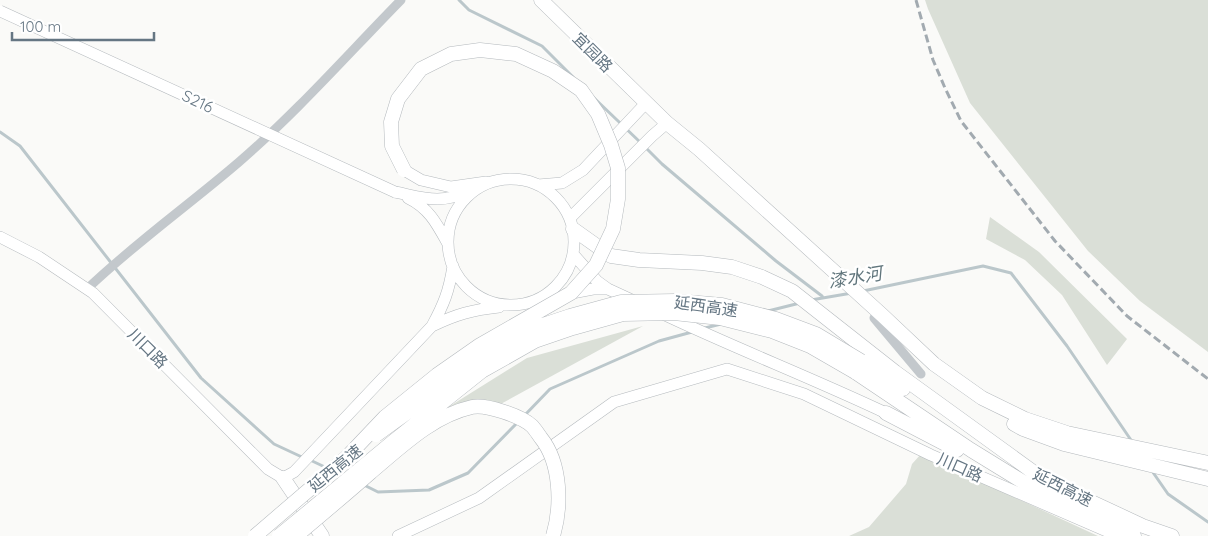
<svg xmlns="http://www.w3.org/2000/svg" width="1208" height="536" font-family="Quicksand,'Noto Sans SC',sans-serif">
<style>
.green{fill:#dadfd7}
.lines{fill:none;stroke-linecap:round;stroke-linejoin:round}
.stream{stroke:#bbc7cb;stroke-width:3}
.major-casing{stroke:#b5babe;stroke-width:12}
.highway-casing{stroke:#b4b9bd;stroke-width:15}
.minor{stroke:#c3c8cc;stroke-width:9}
.major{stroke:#fff;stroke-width:11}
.highway{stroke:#fff;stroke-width:14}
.rail{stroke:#a2aab0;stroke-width:3;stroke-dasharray:8 4;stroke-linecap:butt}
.major-bridge-casing{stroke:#b5babe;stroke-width:12;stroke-linecap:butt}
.highway-bridge-casing{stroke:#b4b9bd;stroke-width:15;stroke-linecap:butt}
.major-bridge{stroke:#fff;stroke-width:11}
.highway-bridge{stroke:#fff;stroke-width:14}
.labels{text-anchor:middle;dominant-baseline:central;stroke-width:5;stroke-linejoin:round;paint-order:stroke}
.street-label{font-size:16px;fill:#657683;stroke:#fff}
.water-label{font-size:18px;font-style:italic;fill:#60757c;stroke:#fff}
</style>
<rect width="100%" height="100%" fill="#fafaf8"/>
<!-- green -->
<path class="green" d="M925,0h283v352l-68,-51 -52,-50 -118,-148 -42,-94z
M990,217l49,35 88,87 -20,26 -45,-70 -37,-35 -39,-21z
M643,326l-146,80 -55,5 85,-53z
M921,454l177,82h-249l20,-9 37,-43 6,-20z"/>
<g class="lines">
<!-- stream -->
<path class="stream" d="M459,0l10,10 73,36 31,31
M593,97l48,46
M0,132l20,14 181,232 73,66 30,14
M645,147l17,17 114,97 46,35
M863,291l120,-25 28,7 56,73 66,97
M811,300l41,-7
M768,311l32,-8
M705,328l16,-4
M523,417l27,-28 109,-48 33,-9
M310,460l17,8
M1152,471l16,23 40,28
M362,484l16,8 51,-2 39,-17 51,-52"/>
<!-- major casing -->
<g class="major-casing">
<path id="major" d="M404,170l17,10 30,7 35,-5
M448 242a63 63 0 1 1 126 0a63 63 0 1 1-126 0Z
M538,185l24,-2 21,-13 63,-67
M395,192c34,7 43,12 77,-1
M408,198c21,10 29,26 40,46
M570,218l82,-82 15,-13
M0,237l39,20 54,36 175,176 15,9 11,-6 138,-146c12,-22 17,-35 21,-60
M573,254l24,27 11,8 26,12
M567,294l26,-5h15
M663,314c74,35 149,64 223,99
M432,326c25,-12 40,-16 67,-19
M398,536l81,-38 135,-96 113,-33 77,25 127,61 187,81"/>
</g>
<!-- highway casing -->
<g class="highway-casing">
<path id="highway" d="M541,0l126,123 32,26 183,166 52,49 48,34 43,21 42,14 141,30
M573,229l38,27 28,4 63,3 30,4 30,10 30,14 103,81 152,110
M861,361l42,28
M855,372l116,78 70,43 93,43
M886,413l71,37
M1014,424l9,5 41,15 144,35
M283,478l39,58
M1040,478l103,48 29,10"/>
</g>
<!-- minor -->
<path class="minor" d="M87,289c48,-46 102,-84 152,-127 58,-50 109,-108 162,-162
M874,318l47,56"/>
<!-- major -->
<use href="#major" class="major"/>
<!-- highway -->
<use href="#highway" class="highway"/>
<!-- rail -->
<path class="rail" d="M916,0l17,60 12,28 16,33 94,120 72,75 81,63"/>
<!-- major-bridge casing -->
<g class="major-bridge-casing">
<path id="major-bridge" d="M0,11l395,181"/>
</g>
<!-- highway-bridge casing -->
<g class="highway-bridge-casing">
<path id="highway-bridge" d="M376,435l112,-81 43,-25 39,-13 51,-14 54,-1 47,4 54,14 40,15 45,27
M347,457l38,-40 52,-42 43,-30 91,-52 25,-28 17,-36 5,-30v-31l-7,-23 -13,-31 -17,-24 -28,-19 -37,-17 -36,-4 -29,4 -30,15 -23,30 -7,23 1,24 12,24
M255,536l98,-84
M279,536l115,-95 88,-70 53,-30 38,-13 50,-14 51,-1 46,5 52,13 38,15 45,26
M296,536c25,-21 50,-42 75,-64 30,-25 61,-56 101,-65 14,-3 49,9 60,19 3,3 6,8 9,12 20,25 21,68 12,98"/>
</g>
<!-- major-bridge -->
<use href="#major-bridge" class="major-bridge"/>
<!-- highway-bridge -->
<use href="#highway-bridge" class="highway-bridge"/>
</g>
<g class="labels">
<!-- street labels -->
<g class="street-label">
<text transform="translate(593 52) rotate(45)">宜园路</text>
<text transform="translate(198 101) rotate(25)">S216</text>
<text transform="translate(706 306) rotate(8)">延西高速</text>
<text transform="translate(148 348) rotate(45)">川口路</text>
<text transform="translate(960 467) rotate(24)">川口路</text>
<text transform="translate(335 468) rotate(-39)">延西高速</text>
<text transform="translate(1063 487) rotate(27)">延西高速</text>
</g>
<!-- water labels -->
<g class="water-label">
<text transform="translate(855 277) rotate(-9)">漆水河</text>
</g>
</g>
<!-- scale -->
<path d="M12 32v8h142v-8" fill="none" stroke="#657683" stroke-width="2.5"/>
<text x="20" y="32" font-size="15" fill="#657683" stroke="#ffffff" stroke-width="4" paint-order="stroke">100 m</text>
</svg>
